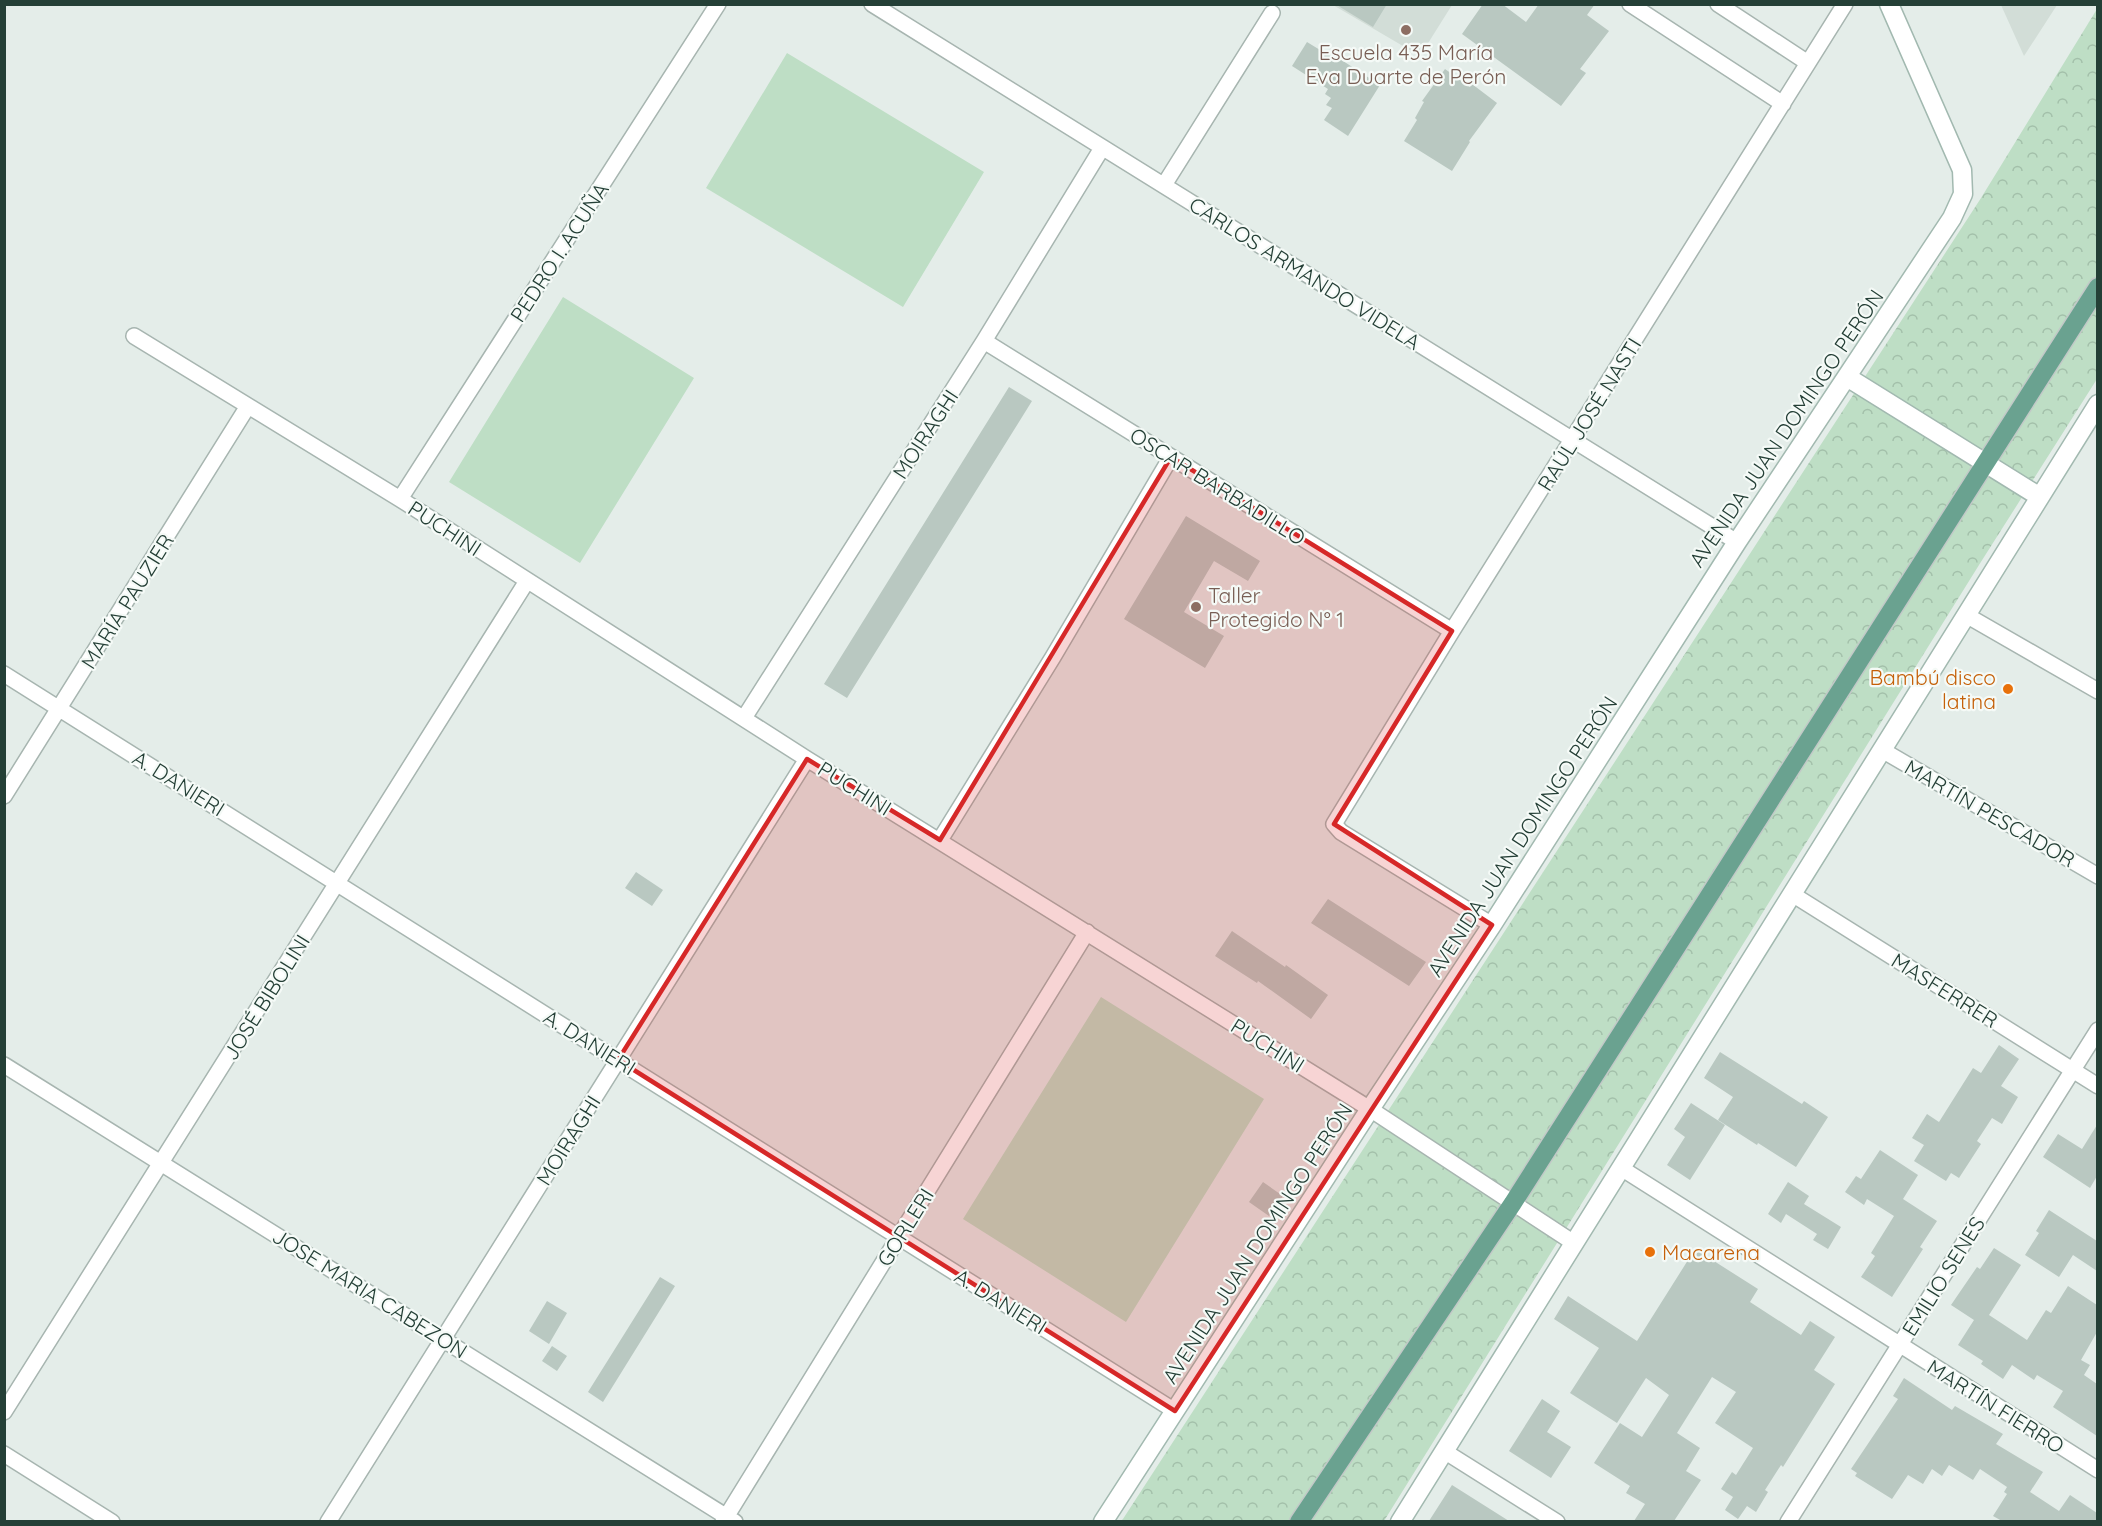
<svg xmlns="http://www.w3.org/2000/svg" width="2102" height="1526" font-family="Quicksand,sans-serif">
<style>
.built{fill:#d2ddd7}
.green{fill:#bedec5}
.park{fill:url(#park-crowns)}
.building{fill:#b9c8c1}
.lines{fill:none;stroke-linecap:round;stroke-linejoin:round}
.minor-casing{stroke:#a7b5b0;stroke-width:18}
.secondary-casing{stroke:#a2b9b0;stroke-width:21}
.primary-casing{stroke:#c2c9c7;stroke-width:21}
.minor{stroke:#fff;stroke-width:15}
.secondary{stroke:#fff;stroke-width:18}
.primary{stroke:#6aa290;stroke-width:18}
.marked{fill:#d62828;fill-opacity:0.2;stroke:#d62828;stroke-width:4.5;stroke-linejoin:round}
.education-dot{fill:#8d6e63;stroke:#f5faf7;stroke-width:2}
.food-dot{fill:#e8710a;stroke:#f5faf7;stroke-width:2}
.labels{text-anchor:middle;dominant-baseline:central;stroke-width:4.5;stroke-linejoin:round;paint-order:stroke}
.education-label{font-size:21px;fill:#785e54;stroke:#f5faf7}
.street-label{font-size:21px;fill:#243f36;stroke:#f5faf7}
.food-label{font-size:21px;fill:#c56008;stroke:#f5faf7;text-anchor:end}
</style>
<defs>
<pattern id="park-crowns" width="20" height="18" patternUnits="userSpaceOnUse" patternTransform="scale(1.5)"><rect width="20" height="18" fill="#bedec5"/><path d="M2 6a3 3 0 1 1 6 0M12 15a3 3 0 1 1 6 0" fill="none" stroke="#a3c0aa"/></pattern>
</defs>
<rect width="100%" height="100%" fill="#e4ede9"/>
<!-- built -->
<path class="built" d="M1333,5h119l-32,51z
M2001,5h56l-33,51z"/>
<!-- green -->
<path class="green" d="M787,53l197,119 -81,135 -197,-119z
M563,297l131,81 -114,185 -131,-81z
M1101,997l163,102 -138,223 -163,-103z"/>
<!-- park -->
<path class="park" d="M2097,9v370l-118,186 -595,956 -263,1 860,-1324z"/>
<!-- building -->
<path class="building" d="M1335,4h52l-14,23z
M1483,4h19l24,18 13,-18h56l-8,11 22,16 -29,38 6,4 -25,33 -99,-72z
M1307,42l31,19 2,-2 40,26 -32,51 -24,-16 8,-12 -6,-3 5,-7 -6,-4 3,-5 -36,-23z
M1445,69l25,18 2,-3 25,19 -28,38 1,1 -18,29 -48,-30 13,-21 -2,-2 9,-16 -2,-1z
M1009,387l23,14 -185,297 -23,-14z
M1186,516l74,45 -12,20 -34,-20 -30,51 40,24 -19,32 -81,-49z
M636,872l27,18 -11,16 -27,-18z
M1328,899l98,63 -17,24 -98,-63z
M1232,931l53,36 1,-2 42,30 -17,24 -53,-38 -1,2 -42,-27z
M1999,1045l20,14 -18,27 17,11 -16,27 -10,-6 -15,23 4,3 -22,34 -8,-5 -5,8 -32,-20 10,-16 -12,-7 15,-24 12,8 34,-54 8,5z
M1720,1052l82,52 2,-3 24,16 -32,50 -38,-24 -1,2 -39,-25 15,-23 -29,-19z
M1691,1103l34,22 -35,55 -23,-15 18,-28 -11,-8z
M2097,1125v51l-7,12 -47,-31 15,-23 24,15z
M1880,1150l38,25 -15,24 34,22 -17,26 3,2 -31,48 -31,-20 14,-21 -4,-3 23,-37 -27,-17 -3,6 -19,-13 11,-16 5,3z
M1263,1182l20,14 -14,20 -20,-14z
M1788,1182l21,14 -5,8 37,23 -13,22 -15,-9 4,-6 -31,-20 -5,9 -13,-9z
M2049,1210l48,31v30l-24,-16 -14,22 -34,-22 14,-22 -3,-2z
M1994,1248l27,17 -32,50 38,25 19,-30 5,3 17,-27 29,19v27l-16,28 9,5 -6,10 13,9v52l-44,-29 10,-16 -26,-16 -3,5 -22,-15 -9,14 -22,-15 2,-3 -25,-16 16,-25 -23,-15 26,-38 3,2z
M1695,1249l63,40 -8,13 51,33 9,-14 25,16 -21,33 21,14 -52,83 -2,-2 -16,25 3,2 -12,20 -9,-6 -9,13 -13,-9 8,-13 -12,-8 11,-17 4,3 17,-27 -38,-25 21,-31 -24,-15 -35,56 23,15 -14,23 15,9 -27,41h-40l11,-17 -19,-11 4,-7 -36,-23 26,-40 22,14 27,-42 -23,-17 -29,45 -47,-30 29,-45 -45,-29 14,-23 69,45z
M660,1277l15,9 -72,116 -15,-10z
M547,1301l20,12 -18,31 -20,-13z
M552,1346l15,10 -10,15 -15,-10z
M1904,1378l48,32 3,-4 48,28 -7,10 47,28 -13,20 29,19 11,-16 27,18v8h-95l-9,-5 14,-22 -3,-2 3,-5 -27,-18 -7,11 -24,-15 -7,11 -10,-7 -9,15 -15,-9 -16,24 -37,-23 2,-3 -6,-4 47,-70 -5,-3z
M1542,1399l18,12 -13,21 24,15 -20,31 -42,-27z
M1452,1485l57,36h-80z"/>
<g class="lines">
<!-- minor casing -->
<g class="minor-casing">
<path id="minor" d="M872,4l865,538
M1630,4l153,100
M1718,4l90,59
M1164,185l108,-172
M134,336l266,163 407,260 563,350 204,134
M984,341l468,290
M400,499l318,-495
M1966,615l132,76
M4,674l1171,737
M744,718l240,-377 118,-193
M1882,750l216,126
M4,796l244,-390
M940,840l113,-183 118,-200
M1792,894l306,192
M1492,925l-151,-93 -7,-8 118,-193 393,-627
M4,1065l731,457
M1621,1168l477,302
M4,1412l523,-831
M1444,1451l113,71
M4,1454l108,68
M328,1522l479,-763
M723,1522l364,-590
M1788,1522l310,-492"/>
</g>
<!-- secondary casing -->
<g class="secondary-casing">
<path id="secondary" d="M1847,377l193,120
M1103,1522l267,-413 122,-184 245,-383 215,-324 11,-24 -1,-24 -73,-166
M1400,1522l698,-1118"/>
</g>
<!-- primary casing -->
<g class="primary-casing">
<path id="primary" d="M1299,1522l214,-319 585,-916"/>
</g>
<!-- minor -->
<use href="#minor" class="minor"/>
<!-- secondary -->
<use href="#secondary" class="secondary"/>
<!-- primary -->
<use href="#primary" class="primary"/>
</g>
<!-- marked area -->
<path class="marked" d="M1171,457l281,174 -118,193 158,101 -317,486 -557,-351 189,-301 133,81z"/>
<!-- markers -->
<g class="education-dot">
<circle cx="1406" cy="30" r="6"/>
<circle cx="1196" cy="607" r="6"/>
</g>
<g class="food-dot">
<circle cx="2008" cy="689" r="6"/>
<circle cx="1650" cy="1252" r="6"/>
</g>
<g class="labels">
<!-- education labels -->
<g class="education-label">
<text x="1406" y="52">Escuela 435 María<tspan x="1406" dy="24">Eva Duarte de Perón</tspan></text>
<text x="1208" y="595" text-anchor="start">Taller<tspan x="1208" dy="24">Protegido N° 1</tspan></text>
</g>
<!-- street labels -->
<g class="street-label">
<text transform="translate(559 252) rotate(-57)">PEDRO I. ACUÑA</text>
<text transform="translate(1305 273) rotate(32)">CARLOS ARMANDO VIDELA</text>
<text transform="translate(1589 414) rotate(-58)">RAÚL JOSÉ NASTI</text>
<text transform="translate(1786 428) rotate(-56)">AVENIDA JUAN DOMINGO PERÓN</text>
<text transform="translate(925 434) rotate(-57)">MOIRAGHI</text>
<text transform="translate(1218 486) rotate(32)">OSCAR BARBADILLO</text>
<text transform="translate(445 528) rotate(33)">PUCHINI</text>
<text transform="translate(127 601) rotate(-58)">MARÍA PAUZIER</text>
<text transform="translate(179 783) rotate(32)">A. DANIERI</text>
<text transform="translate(855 788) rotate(32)">PUCHINI</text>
<text transform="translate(1990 813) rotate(30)">MARTÍN PESCADOR</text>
<text transform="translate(1522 836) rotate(-57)">AVENIDA JUAN DOMINGO PERÓN</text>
<text transform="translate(1945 990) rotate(32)">MASFERRER</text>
<text transform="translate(266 997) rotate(-58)">JOSÉ BIBOLINI</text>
<text transform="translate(590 1042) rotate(32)">A. DANIERI</text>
<text transform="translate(1268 1045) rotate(32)">PUCHINI</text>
<text transform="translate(568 1140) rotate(-58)">MOIRAGHI</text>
<text transform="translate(905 1227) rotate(-58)">GORLERI</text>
<text transform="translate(1257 1243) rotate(-57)">AVENIDA JUAN DOMINGO PERÓN</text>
<text transform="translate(1943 1276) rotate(-58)">EMILIO SENES</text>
<text transform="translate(370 1293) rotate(32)">JOSE MARIA CABEZON</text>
<text transform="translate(1001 1301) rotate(32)">A. DANIERI</text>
<text transform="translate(1996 1406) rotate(32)">MARTÍN FIERRO</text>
</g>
<!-- food labels -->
<g class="food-label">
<text x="1996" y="677">Bambú disco<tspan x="1996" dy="24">latina</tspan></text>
<text x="1662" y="1252" text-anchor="start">Macarena</text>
</g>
</g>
<!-- border -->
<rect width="2102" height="1526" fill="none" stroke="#243f36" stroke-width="12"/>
</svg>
